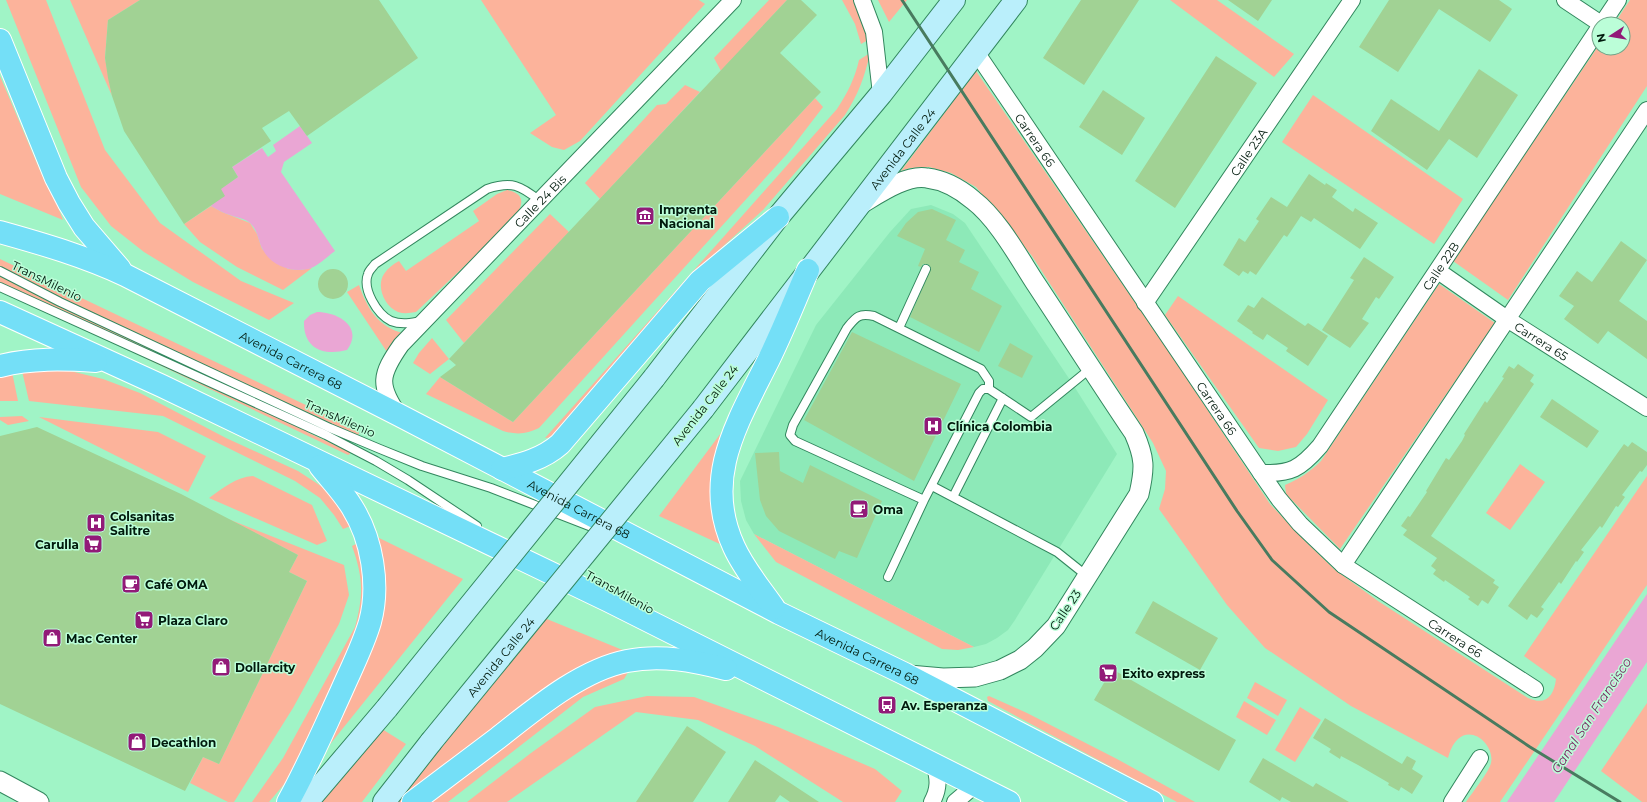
<svg xmlns="http://www.w3.org/2000/svg" width="1647" height="802" font-family="Montserrat,sans-serif">
<style>
.built{fill:#8de9b8}
.green{fill:#fcb39b}
.water{fill:#eaa6d4}
.building{fill:#a1d294}
.lines{fill:none;stroke-linecap:round;stroke-linejoin:round}
.service-casing{stroke:#32875e;stroke-width:10}
.minor-casing{stroke:#32875e;stroke-width:18}
.tertiary-casing{stroke:#32875e;stroke-width:21}
.secondary-casing{stroke:#32875e;stroke-width:24}
.primary-casing{stroke:#fff;stroke-width:24}
.service{stroke:#fff;stroke-width:8}
.minor{stroke:#fff;stroke-width:16}
.tertiary{stroke:#fff;stroke-width:19}
.secondary{stroke:#baeffb;stroke-width:22}
.primary{stroke:#74dff7;stroke-width:22}
.rail{stroke:#487b5f;stroke-width:3}
.secondary-bridge-casing{stroke:#32875e;stroke-width:24;stroke-linecap:butt}
.secondary-bridge{stroke:#baeffb;stroke-width:22}
.labels{text-anchor:middle;dominant-baseline:central;stroke-width:3;stroke-linejoin:round;paint-order:stroke}
.street-label{font-size:12px;fill:#011a0d;stroke:#bbfed8}
.poi-label{font-size:12px;font-weight:bold;fill:#011a0d;stroke:#bbfed8;text-anchor:start}
.water-label{font-size:13px;font-style:italic;fill:#782a64;stroke:#bbfed8}
</style>
<rect width="100%" height="100%" fill="#a0f4c6"/>
<!-- built -->
<path class="built" d="M931,205l22,9 12,9 107,160 45,71 -102,166 -7,10 -11,8 -11,6 -12,3 -220,-113 -8,-14 -5,-19 -1,-20 76,-156 74,-93 21,-23z"/>
<!-- green -->
<path class="green" d="M6,0h40l59,150 55,73 81,58 53,22 -25,17 -76,-38 -49,-30 -33,-26 -30,-39z
M70,0h70l-32,20 -3,38 7,38z
M481,0h218l6,4 -125,137 -16,9 -12,-3 -22,-14 26,-18z
M769,0h18l-66,71 -7,-13z
M842,0h12l16,39 -9,5 -6,-20z
M878,0h29l-18,22z
M1170,0h47l77,54 -20,23z
M1630,0h17v86l-139,214 -55,-39 146,-216v3h24v-24h-9z
M870,53c-5,23 -12,42 -25,62l-82,95 -66,60 -141,167 -11,1 292,-329c10,-15 18,-31 22,-49z
M976,71l193,281 101,152 35,37 29,28 44,32 150,97c18,8 26,-2 28,-19l-32,-23 123,-180v109l-147,217h-34c6,-9 23,-30 25,-39 4,-17 -18,-38 -33,-24 -6,6 -8,12 -10,19l-97,-52 -86,-58 -38,-43 -68,-96 6,-20 1,-18 -13,-28 -121,-187 -56,-69 -25,-14 -22,-6 -19,1 -9,3z
M0,76l44,104 13,24 6,16 -63,-26z
M685,85l15,7 -100,107 -15,-16 72,-78 9,-1z
M1313,95l150,104 -29,45 -152,-102z
M815,98l8,9 -36,47 -248,274c-12,6 -22,7 -36,3l-77,-37 14,-17 73,45z
M507,190c21,4 15,17 6,30l-97,92c-6,1 -12,2 -18,0 -14,-6 -22,-26 -14,-38 4,-6 9,-10 15,-13l7,10 73,-50 -6,-10 24,-17z
M211,206l11,6 28,11 7,11 5,15 26,20 12,1 12,-2 -29,22 -46,-23 -37,-25 -16,-18z
M550,214l19,18 -105,111 -18,-23z
M0,259l356,170 3,3 -1,6 -44,-23 -7,17 43,20v2l-2,1 -348,-166z
M1439,284l56,39 -155,226 -54,-55 -1,-9c14,-6 25,-13 36,-24z
M359,285c8,23 19,42 44,48l-16,19 -40,-60z
M1178,296l150,104 -21,34 -11,13 -18,4 -19,-3 -94,-133z
M432,338l17,21 -19,15 -17,-11 6,-10z
M62,369l41,10 37,14 86,45 72,33 29,19 24,36 -8,3 -9,-14 -14,-17 -25,-17 -132,-65 -134,-15 -7,-30z
M12,372l6,29h-18v-25z
M22,416l7,5 -21,4 -8,-5v-3z
M39,417l119,15 48,24 -18,36z
M721,433l-7,25 -3,25 11,62 -63,-29z
M1520,464l25,18 -35,48 -24,-17z
M253,476l59,29 15,36 -10,4 -108,-47c14,-10 27,-21 44,-22z
M228,519l116,46 5,30 -10,29 -46,84 -59,94h-6l-38,-19 13,-26 16,7 88,-183 -18,-9 9,-17z
M754,534l220,113 -16,3 -16,-1 -166,-87z
M373,535l90,44 -144,179 31,-73z
M360,542l8,63 -65,157 -34,40h-17l31,-44 72,-131c9,-33 8,-50 -3,-81z
M542,617l83,34 -223,151h-8z
M630,669l-6,10 -41,18 -135,105h-20l128,-95 36,-23z
M1255,682l32,18 -9,16 -31,-18z
M647,696l47,1 84,30 97,42 27,22 -7,11h-52l-88,-56 -57,-26 -62,-8 -129,90h-40l64,-49 64,-46z
M989,696l38,17 90,46 78,43h-18l-189,-101 -1,-4z
M1244,701l32,19 -9,15 -31,-18z
M1647,703v99h-5l-41,-31z
M1300,707l21,13 -26,42 -20,-12z
M382,729l24,15 -44,58h-42z"/>
<!-- water -->
<path class="water" d="M300,126l12,17 -28,19 -3,10 54,79c-7,5 -16,14 -24,17 -17,6 -40,-2 -48,-18 -5,-9 -5,-20 -13,-27 -6,-5 -13,-5 -20,-8 -7,-2 -13,-6 -19,-9l9,-17 18,-12 -6,-10 30,-19 6,9 8,-6 -3,-6z
M317,312c21,0 47,15 30,38 -23,6 -44,-1 -43,-29l6,-6z
M1647,594v68l-93,140h-47z"/>
<!-- building -->
<path class="building" d="M140,0h239l39,58 -111,78 -18,-25 -27,17 9,13 -39,26 6,10 -17,12 4,7 -41,28 -60,-93 -12,-35 -4,-18 -3,-20 3,-38z
M787,0h14l16,15 -37,38 41,39 -6,6 -302,324 -73,-45 16,-12 -7,-6z
M1081,0h58l-55,85 -41,-27z
M1228,0h44l-14,21z
M1389,0h110l13,9 -22,33 -51,-33 -41,63 -39,-25z
M1216,56l41,27 -82,125 -40,-27z
M1479,69l39,26 -41,63 -28,-19 -22,31 -56,-39 20,-32 48,32z
M1103,90l42,28 -23,37 -43,-28z
M1309,174l16,11 1,-2 11,7 -5,7 21,15 2,-4 23,15 -18,26 -46,-31 -3,4 -10,-6 -14,21 -3,-2 -28,40 -6,-4 -2,3 -5,-3 -4,5 -16,-11 16,-27 6,4 14,-21 -3,-2 15,-22 16,10z
M932,209l24,11 -10,20 19,10 -6,12 20,10 -8,17 31,17 -23,46 -69,-35 21,-49 -3,-4h-5l-2,3 -3,-1 7,-17 -28,-13 9,-13 12,-11z
M1621,241l26,19 -28,41 28,20v38l-39,-28 -10,13 -34,-25 10,-13 -15,-10 18,-25 15,11z
M1364,257l30,20 -15,22 -3,-2 -14,22 7,4 -19,25 -28,-18 32,-50 -4,-2z
M318 284a15 15 0 1 1 30 0a15 15 0 1 1-30 0Z
M1262,297l43,29 3,-3 20,13 -20,30 -22,-15 2,-3 -21,-14 -4,6 -11,-7 1,-1 -16,-11 11,-16 6,3z
M852,332l109,52 -47,97 -110,-61z
M1010,343l23,13 -11,22 -24,-12z
M1518,364l16,11 -4,6 4,3 -103,152 64,44 -2,3 6,4 -11,17 -6,-4 -4,6 -10,-7 2,-2 -25,-17 -1,2 -11,-8 3,-4 -5,-4 6,-8 -34,-23 4,-5 -6,-4 7,-10 2,1 17,-25 -1,-1 20,-33 3,2 13,-19 3,-6 -1,-1 21,-33 2,2 17,-25 -2,-1 7,-11 5,3z
M1552,399l47,32 -12,17 -47,-31z
M37,427l144,67 117,61 -9,17 18,9 -88,183 -16,-7 -18,34 -185,-87v-268z
M1632,442l15,10v13l-5,7 -2,-1 -18,24 3,2 -7,10 -2,-1 -14,22 -2,-2 -19,24 3,2 -7,10 -1,-1 -15,23 -2,-2 -4,6 -14,19 3,2 -7,9 -6,-4 -4,6 -19,-14 116,-162 4,3z
M779,452l1,19 23,12 7,-18 72,36 -25,57 -18,-7 -4,8 -56,-28 -13,-15 -6,-16 -5,-47z
M1153,601l65,37 -18,32 -65,-37z
M1112,669l124,71 -17,31 -125,-71z
M1325,718l77,46 5,-8 9,5 -4,8 11,7 -11,18 -11,-7 -2,4 -11,-6 1,-2 -31,-18 -17,-9 -1,3 -11,-7 2,-3 -18,-11z
M687,726l39,26 -33,50h-57z
M1263,758l50,29 3,-4 33,19h-58l-9,-5 -2,4 -31,-19z
M755,760l64,42h-29l-10,-7 -5,7h-47z"/>
<g class="lines">
<!-- service casing -->
<g class="service-casing">
<path id="service" d="M0,271l60,31 270,126 50,21 42,17 69,22 106,41
M0,287l326,148 50,26 32,19 69,46
M422,321c-10,2 -21,4 -31,0 -14,-7 -29,-32 -23,-47 1,-4 5,-7 7,-10l112,-75c25,-8 33,-4 53,12
M899,328l27,-59
M932,486l125,66 30,24
M953,497l50,-99
M924,500l-129,-59 -5,-6 3,-10 54,-97c9,-11 11,-15 27,-12l107,53 8,12v8
M888,577l36,-77 55,-107 4,-4h6l42,28 60,-49"/>
</g>
<!-- minor casing -->
<g class="minor-casing">
<g id="minor">
<path d="M862,0l12,32 7,62"/>
<path d="M1565,0l36,24"/>
<path d="M1602,24l16,-24"/>
<path id="s1" d="M976,52l285,421 18,26 21,25 43,41 192,124"/>
<path id="s2" d="M1438,271l69,48 140,89"/>
<path id="s3" d="M1145,303l207,-303"/>
<path id="s4" d="M399,415c-21,-30 -19,-40 2,-70l332,-345"/>
<path id="s5" d="M1261,473c30,1 39,-4 59,-27l279,-418"/>
<path d="M1343,565l304,-455"/>
<path d="M932,802c7,-13 7,-23 2,-38"/>
<path d="M955,802l13,-11 9,-5"/>
<path d="M1452,802l28,-44"/>
</g>
</g>
<!-- tertiary casing -->
<g class="tertiary-casing">
<path id="tertiary" d="M861,204c17,-10 46,-30 66,-26 17,2 33,11 46,22 25,19 46,58 63,84 33,50 65,100 98,149 11,25 11,35 5,61l-83,132 -21,22 -15,12 -20,10 -25,7 -32,1 -34,-3
M0,781l39,21"/>
</g>
<!-- secondary casing -->
<g class="secondary-casing">
<g id="secondary">
<path d="M654,378l124,-161 103,-123 73,-94"/>
<path id="s6" d="M703,409l313,-409"/>
<path d="M307,802l80,-94"/>
<path d="M384,802l47,-60"/>
</g>
</g>
<!-- primary casing -->
<g class="primary-casing">
<g id="primary">
<path d="M0,40l56,138 13,25 15,24 36,42"/>
<path id="s7" d="M0,232c43,12 84,24 125,43l274,140 380,198 126,61 247,128"/>
<path d="M0,312l162,74 447,215 400,201"/>
<path d="M0,366c32,-8 63,-7 96,-5"/>
<path d="M502,469c21,-5 41,-10 58,-25l140,-163 78,-64"/>
<path d="M774,608c-14,-20 -30,-39 -40,-61 -31,-67 1,-120 31,-180 16,-31 29,-65 43,-97"/>
<path d="M288,802c20,-36 36,-73 53,-110 10,-23 22,-46 29,-70 10,-37 2,-83 -18,-115 -9,-15 -21,-27 -32,-41"/>
<path d="M413,802c28,-21 57,-43 85,-64 37,-29 83,-68 129,-77 34,-7 67,0 99,8"/>
</g>
</g>
<!-- service -->
<use href="#service" class="service"/>
<!-- minor -->
<use href="#minor" class="minor"/>
<!-- tertiary -->
<use href="#tertiary" class="tertiary"/>
<!-- secondary -->
<use href="#secondary" class="secondary"/>
<!-- primary -->
<use href="#primary" class="primary"/>
<!-- rail -->
<path class="rail" d="M902,0l335,511 35,49 57,52 201,135 90,55"/>
<!-- secondary-bridge casing -->
<g class="secondary-bridge-casing">
<g id="secondary-bridge">
<path d="M387,708l267,-330"/>
<path id="s8" d="M431,742l272,-333"/>
</g>
</g>
<!-- secondary-bridge -->
<use href="#secondary-bridge" class="secondary-bridge"/>
</g>
<!-- icons -->
<defs>
<g id="museum-square" transform="scale(1)"><rect x="-9" y="-9" width="18" height="18" rx="4" fill="#921a78" stroke="#bbfed8"/><path d="M0-6L6-3V-2H-6V-3ZM-5-1h2V3h-2ZM-1-1h2V3h-2ZM3-1h2V3H3ZM-6 4H6V6H-6Z" fill="#fff"/></g>
<g id="hospital-square" transform="scale(1)"><rect x="-9" y="-9" width="18" height="18" rx="4" fill="#921a78" stroke="#bbfed8"/><path d="M-5-5h3v3.5h4V-5h3V5h-3V1.5h-4V5h-3Z" fill="#fff"/></g>
<g id="cafe-square" transform="scale(1)"><rect x="-9" y="-9" width="18" height="18" rx="4" fill="#921a78" stroke="#bbfed8"/><path d="M-5.5-4.5H6V0H3Q3 3.5 0 3.5H-2.5Q-5.5 3.5-5.5 0ZM3-3.2v2h1.7v-2ZM-6 4.5H4V6H-6Z" fill="#fff"/></g>
<g id="supermarket-square" transform="scale(1)"><rect x="-9" y="-9" width="18" height="18" rx="4" fill="#921a78" stroke="#bbfed8"/><path d="M-6-5.5h2.5l.6 2H6L4.5 2H-2.5L-4.4-4H-6ZM-1.5 3.2a1.3 1.3 0 1 0 .1 0ZM3 3.2a1.3 1.3 0 1 0 .1 0Z" fill="#fff"/></g>
<g id="shop-square" transform="scale(1)"><rect x="-9" y="-9" width="18" height="18" rx="4" fill="#921a78" stroke="#bbfed8"/><path d="M-5-2.5h2.3a2.7 3.5 0 0 1 5.4 0H5L5.5 6h-11ZM-1.5-2.5h3a1.5 2.3 0 0 0-3 0Z" fill="#fff"/></g>
<g id="bus-square" transform="scale(1)"><rect x="-9" y="-9" width="18" height="18" rx="4" fill="#921a78" stroke="#bbfed8"/><path d="M-5-6H5V4H4V6H2V4H-2V6H-4V4H-5ZM-3.5-4V0h7V-4ZM-3.5 1.2v1.5H-2V1.2ZM2 1.2v1.5H3.5V1.2Z" fill="#fff"/></g>
</defs>
<g fill-rule="evenodd">
<use href="#museum-square" x="645" y="216"/>
<use href="#hospital-square" x="933" y="426"/>
<use href="#cafe-square" x="859" y="509"/>
<use href="#hospital-square" x="96" y="523"/>
<use href="#supermarket-square" x="93" y="544"/>
<use href="#cafe-square" x="131" y="584"/>
<use href="#supermarket-square" x="144" y="620"/>
<use href="#shop-square" x="52" y="638"/>
<use href="#shop-square" x="221" y="667"/>
<use href="#supermarket-square" x="1108" y="673"/>
<use href="#bus-square" x="887" y="705"/>
<use href="#shop-square" x="137" y="742"/>
</g>
<g class="labels">
<!-- street labels -->
<g class="street-label">
<text stroke="none"><textPath href="#s1" startOffset="106">Carrera 66</textPath></text>
<text stroke="none"><textPath href="#s6" startOffset="328">Avenida Calle 24</textPath></text>
<text stroke="none"><textPath href="#s3" startOffset="183">Calle 23A</textPath></text>
<text stroke="none"><textPath href="#s4" startOffset="278">Calle 24 Bis</textPath></text>
<text stroke="none"><textPath href="#s5" startOffset="285">Calle 22B</textPath></text>
<text transform="translate(47 281) rotate(26)">TransMilenio</text>
<text stroke="none"><textPath href="#s2" startOffset="125">Carrera 65</textPath></text>
<text stroke="none"><textPath href="#s7" startOffset="319">Avenida Carrera 68</textPath></text>
<text transform="translate(705 405) rotate(-52)">Avenida Calle 24</text>
<text stroke="none"><textPath href="#s1" startOffset="430">Carrera 66</textPath></text>
<text transform="translate(340 418) rotate(24)">TransMilenio</text>
<text stroke="none"><textPath href="#s7" startOffset="643">Avenida Carrera 68</textPath></text>
<text transform="translate(620 592) rotate(29)">TransMilenio</text>
<text transform="translate(1065 610) rotate(-56)">Calle 23</text>
<text stroke="none"><textPath href="#s1" startOffset="766">Carrera 66</textPath></text>
<text stroke="none"><textPath href="#s8" startOffset="110">Avenida Calle 24</textPath></text>
<text stroke="none"><textPath href="#s7" startOffset="967">Avenida Carrera 68</textPath></text>
</g>
<!-- poi labels -->
<g class="poi-label">
<text x="659" y="209">Imprenta<tspan x="659" dy="14">Nacional</tspan></text>
<text x="947" y="426">Clínica Colombia</text>
<text x="873" y="509">Oma</text>
<text x="110" y="516">Colsanitas<tspan x="110" dy="14">Salitre</tspan></text>
<text x="79" y="544" text-anchor="end">Carulla</text>
<text x="145" y="584">Café OMA</text>
<text x="158" y="620">Plaza Claro</text>
<text x="66" y="638">Mac Center</text>
<text x="235" y="667">Dollarcity</text>
<text x="1122" y="673">Exito express</text>
<text x="901" y="705">Av. Esperanza</text>
<text x="151" y="742">Decathlon</text>
</g>
<!-- water labels -->
<g class="water-label">
<text transform="translate(1591 715) rotate(-57)">Canal San Francisco</text>
</g>
</g>
<!-- north arrow -->
<g transform="translate(1611 36) rotate(258)"><circle r="19" fill="#bbfed8" stroke="#71a387"/>
<path d="M0-3L7 15L0 10L-7 15Z" fill="#921a78"/>
<text y="-6" font-size="11" font-weight="bold" text-anchor="middle" fill="#011a0d">N</text>
</g>
</svg>
